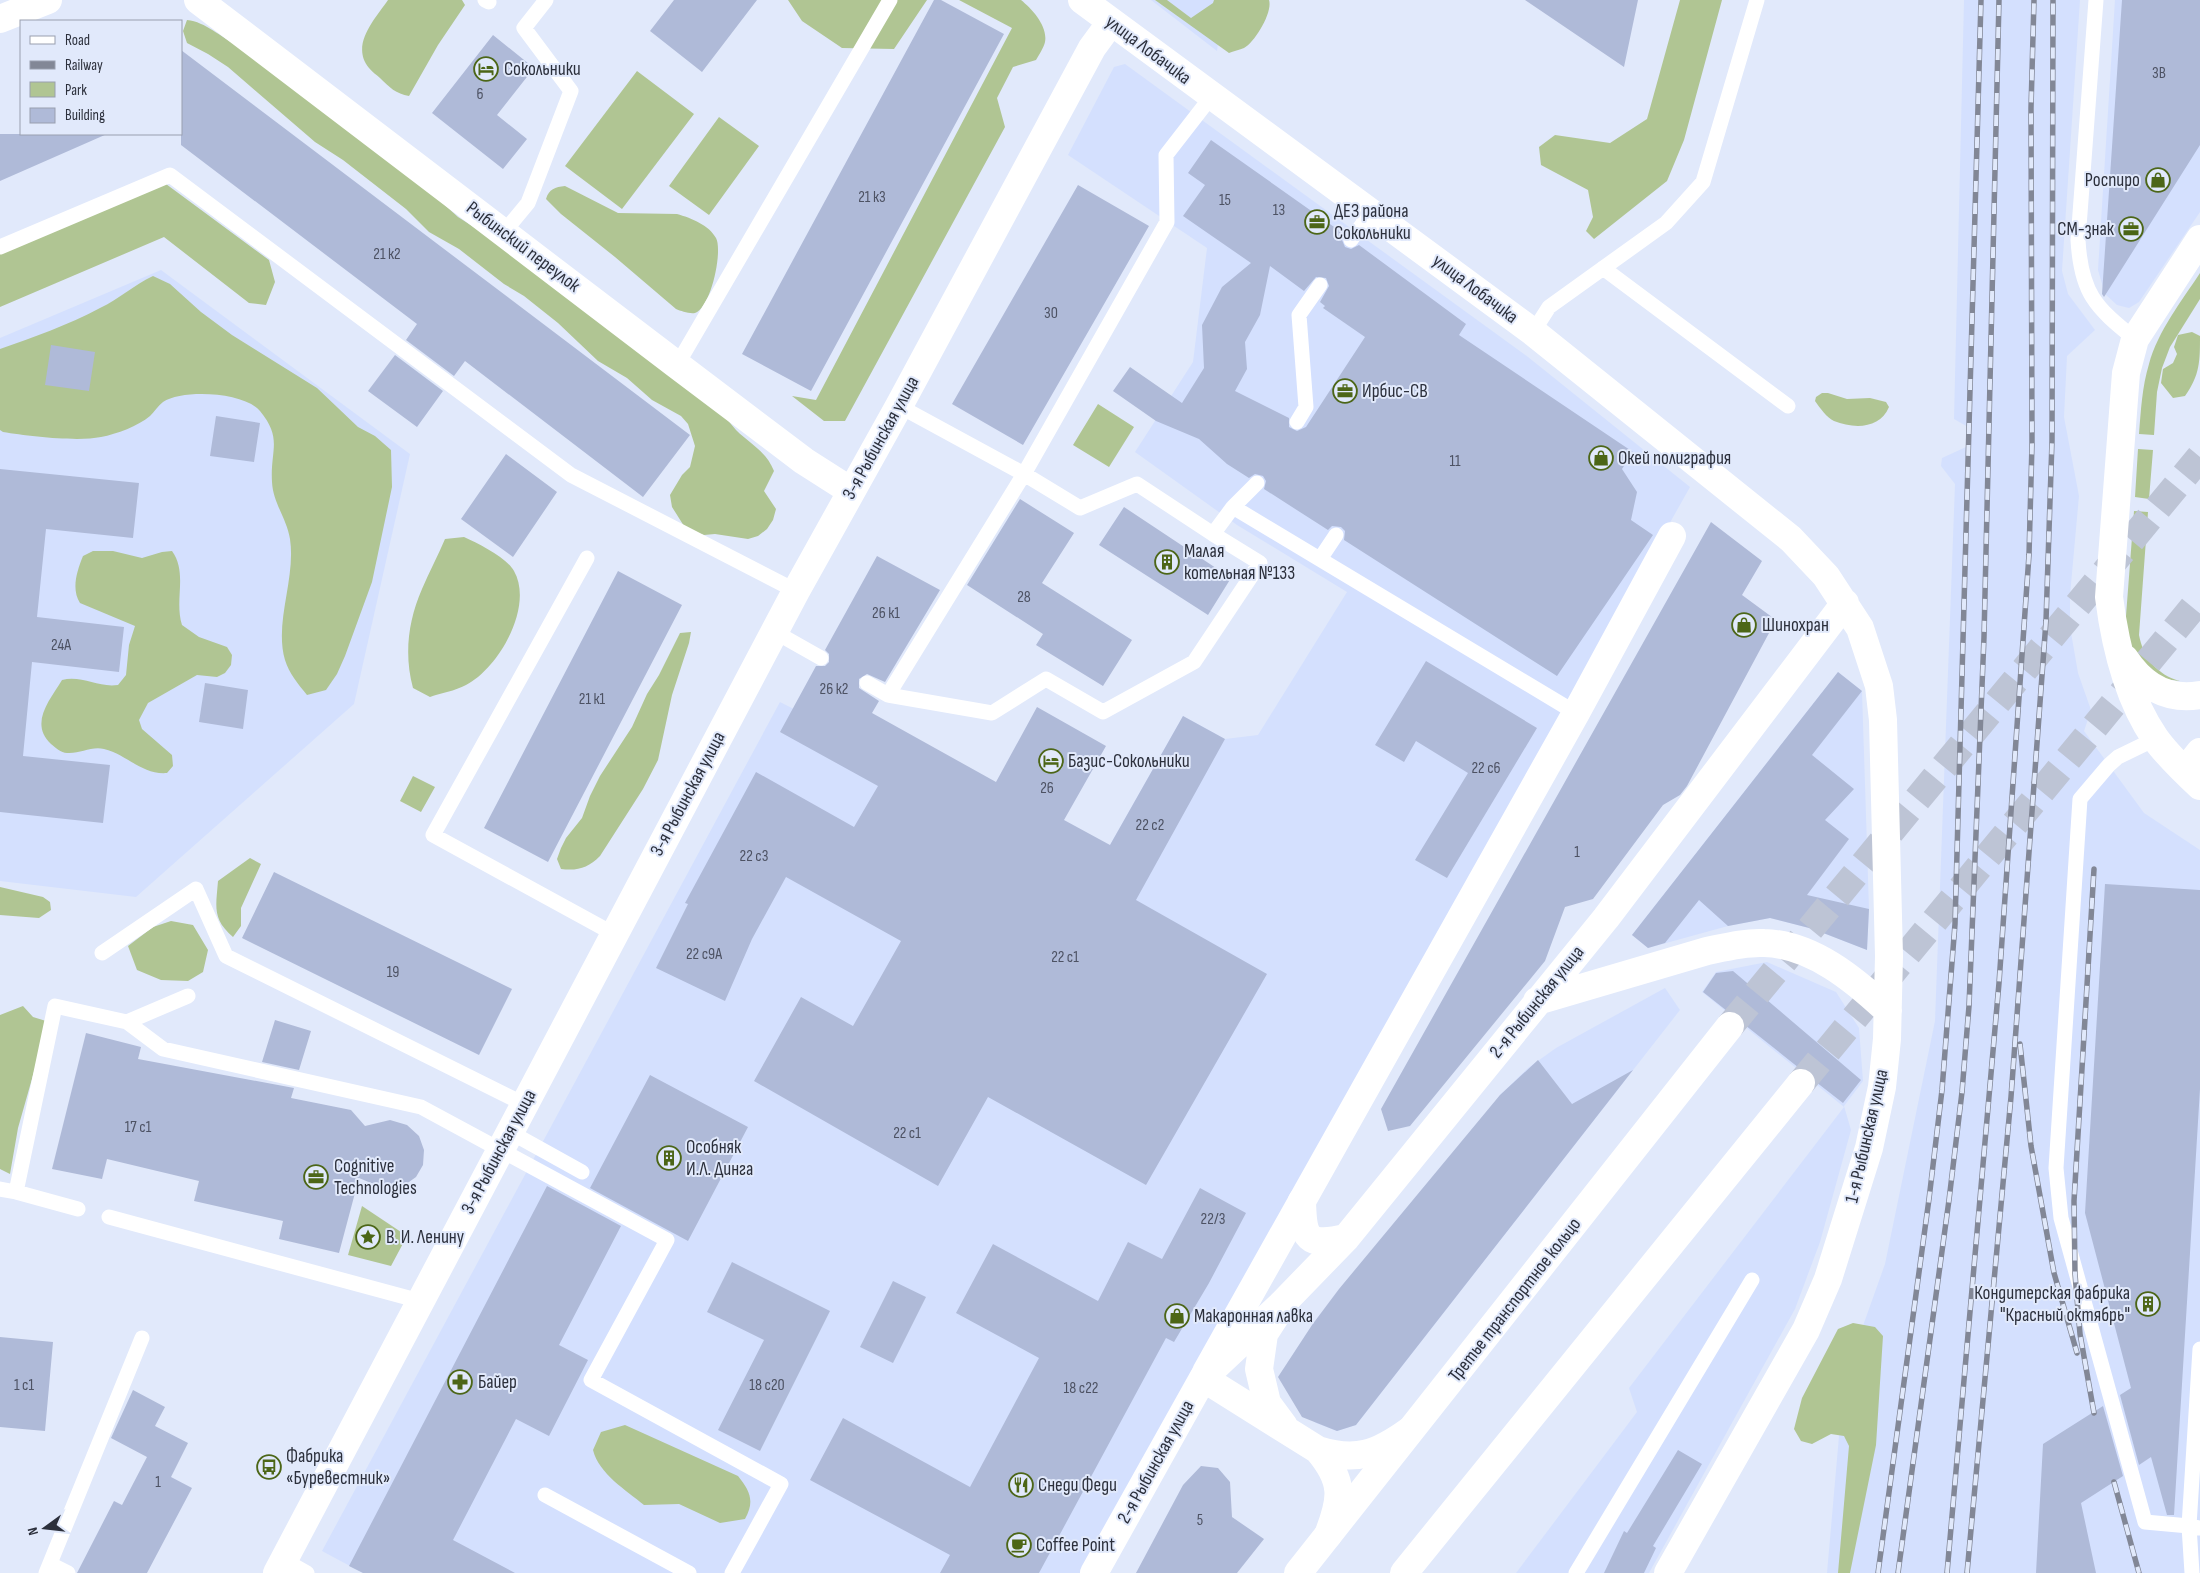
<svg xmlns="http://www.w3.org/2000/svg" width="2200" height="1573" font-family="'Sofia Sans Condensed',sans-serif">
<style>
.built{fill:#d4e0fe}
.green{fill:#b0c593}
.building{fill:#afbad8;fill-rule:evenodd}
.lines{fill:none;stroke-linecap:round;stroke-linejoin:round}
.primary-tunnel{stroke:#bdc4d5;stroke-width:28;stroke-dasharray:28 14;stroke-linecap:butt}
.lane{stroke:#fff;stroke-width:15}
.street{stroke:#fff;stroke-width:28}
.secondary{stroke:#fff;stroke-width:28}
.primary{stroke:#fff;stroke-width:28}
.rail-casing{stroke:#828796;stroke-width:5.5}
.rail{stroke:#e1e9fb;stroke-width:4;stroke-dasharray:11;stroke-linecap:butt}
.labels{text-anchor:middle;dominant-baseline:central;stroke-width:4;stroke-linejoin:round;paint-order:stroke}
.number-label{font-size:16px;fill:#4d5263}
.street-label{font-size:19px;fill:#2c303c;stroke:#e1e9fb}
.poi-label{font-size:19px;fill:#2c303c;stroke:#e1e9fb;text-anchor:start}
</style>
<rect width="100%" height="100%" fill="#e1e9fb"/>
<!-- built -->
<path class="built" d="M1151,0h73l-7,51z
M1964,0h116l-18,271 6,23 27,36 -28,26 -3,61 15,79 -9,99v32l8,46 13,37 -7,21 60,82 56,37v723h-373l17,-194 41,-115 50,-243 20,-537 -14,-18 1,-8 24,-11 2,-20 -14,-8z
M2115,0h85v212l-61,90 -10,6 -12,-3 -12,-11 -7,-24z
M1125,64l403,293 162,130 -610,1086h-717l-41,-22 458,-849 61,31 252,142 90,-159 42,23 33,-4 89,-143 -110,-67 -102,-73 58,-90 14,-114 -139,-93 46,-88z
M161,270l249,184 -56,250 -218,193 -136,-16v-543z
M1838,672l24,19 7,218 -2,41 -54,-21 -43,-11 -42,8 -80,22 -16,-13z
M1767,962l69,30 23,36 4,53 -19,25 7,24 -31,112 -25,67 -146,264h-133l121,-161 -8,-24 215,-281 -142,-115 14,-20z
M1665,988l15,22 -324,415 -19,6 -21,-8 -20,-16 204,-312 28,-27 28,-20z"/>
<!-- green -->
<path class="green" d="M388,0h74l3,5 -27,40 -29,51c-13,-2 -20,-9 -29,-18 -3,-3 -8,-6 -11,-10 -19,-23 6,-49 19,-68z
M788,0h139l-33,49 -52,-1 -40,-27z
M959,0h62c11,9 27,26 24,42 -1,5 -6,13 -9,18l-23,7 -16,31 8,29 -160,294h-21l-32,-25 24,4 196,-372z
M1155,0h12l24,18 22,-15 1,-3h55c4,12 -14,42 -25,48 -4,2 -11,3 -15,5z
M1680,0h42l-38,140 -17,41 -73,58 -8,-8 7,-14 -5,-27 -47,-25 -2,-18 16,-12 55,8 37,-24z
M187,20c19,2 33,17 50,25l188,142 33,30 38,24 220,163c6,9 13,18 20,26 14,14 30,21 38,41l-10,20 12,18 -3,11 -6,9 -9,7 -10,3 -33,-5 -11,1 -10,-3 -10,-6 -12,-19 -2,-12 12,-20 8,-8 5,-21 -7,-22 -7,-8 -29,-16 -25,-22 -29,-17 -40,-38 -34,-27 -20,-12 -45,-35 -30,-17 -23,-23 -63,-49 -28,-18 -87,-75 -20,-13 -21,-11 -4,-12z
M637,71l57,43 -72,95 -57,-43z
M719,117l40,29 -50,69 -40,-29z
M166,184l103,76 6,22 -9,23 -17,-2 -85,-66 -164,70v-53z
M565,186l53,27 59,1c14,4 32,11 39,24 7,13 -5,70 -21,75 -6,1 -14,-2 -19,-4l-61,-52 -54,-43 -15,-15c3,-10 9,-12 19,-13z
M2200,273v26l-30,48 -8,21 -5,24 -3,43 -15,-1c2,-24 3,-47 10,-70 9,-33 32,-62 51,-91z
M153,276l17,8 31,28 31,23 85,53 41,39 17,9 16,14 1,37 -20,95 -27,74 -8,18 -11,16 -19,5c-9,-11 -18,-22 -22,-35 -11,-38 11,-81 5,-121 -3,-20 -17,-36 -18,-57 -2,-32 11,-43 -12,-71 -16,-19 -77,-22 -97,-9 -5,4 -9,10 -13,14 -12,10 -33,18 -49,21 -24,5 -73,-1 -98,-5l-3,-2v-81c34,-12 68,-24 100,-41 19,-9 34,-23 53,-32z
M2192,332l8,4c0,25 0,39 -15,60l-12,2 -12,-15 2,-14 10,-6 4,-9 -3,-7 4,-12z
M1822,393h6l19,6 23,-1 16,4 3,5c-9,22 -35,22 -55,14 -7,-3 -14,-13 -19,-20l1,-4z
M1098,404l36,23 -25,40 -36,-22z
M2138,449l15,1 -4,49 -14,-2z
M2134,511l14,1 -9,123c4,22 18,40 41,46l-17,-2 -30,-26 -8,-24z
M464,537c15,7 42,20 50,34 20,35 -15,97 -48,114 -11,6 -25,8 -36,12l-17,-9c-9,-33 -5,-67 9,-99 7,-17 16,-33 23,-50z
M93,551h20l29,7 20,-6 10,-1c16,22 2,49 10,74l17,12 28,10 5,8 -1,10 -6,8 -8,4 -20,-2 -49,28 -9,17 3,9 30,26 1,11 -6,7c-25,2 -39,-18 -63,-24 -13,-3 -24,5 -37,4 -6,0 -12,-6 -16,-9 -22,-21 -1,-44 11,-64 20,-5 36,8 56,5l8,-10 3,-30 6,-19 -55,-23c-9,-14 -3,-32 3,-47z
M691,632l-2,11 -17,52 -14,65 -15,29 -43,67c-12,12 -22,15 -39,13l-4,-10 4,-11 5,-10 16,-20 8,-22 10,-20 32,-49 15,-33 12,-19 21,-42z
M413,776l22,11 -14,25 -21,-11z
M250,858l11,6 -20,44v18l-8,11c-21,-18 -17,-30 -15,-56z
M0,887l43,10 7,5 1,8 -12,8 -39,-3z
M171,921l22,4 15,25 -5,22 -15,9 -27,-1 -24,-10 -9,-24 25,-19z
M23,1006l10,11 13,4 -1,12 -27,95 -8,46 -10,-5v-154z
M362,1206l45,30 -16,30 -43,-11z
M1853,1323l22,4 8,9 -7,109 -26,128h-12l11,-127 -5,-10 -13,-2 -19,10 -11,-3 -7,-12 8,-31 36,-69z
M625,1425l113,51c12,15 17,25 7,43l-25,4 -41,-19 -35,1c-18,-15 -45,-31 -51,-55l8,-18z"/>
<!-- building -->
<path class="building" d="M674,0h83l-55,72 -52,-41z
M934,0h7l63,34 -193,357 -69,-37z
M1525,0h113l-14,67z
M2122,0h78v145l-96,152 -2,-3z
M493,35l41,33 -37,47 30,24 -24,30 -71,-56z
M181,50l509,385 -47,62 -178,-136 -11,15 -48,-36 11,-16 -236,-179z
M0,134h107l-107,47z
M1211,140l133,94 -2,6 3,7 6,2 8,-4 107,79 -7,11 174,117 -11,17 15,23 -6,28 22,15 -96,141 -213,-136 1,-9 -4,-4 -9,-1 -4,4 -64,-41 2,-8 -3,-5 -8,-2 -6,4 -22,-14 -28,-25 -43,-18 -43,-30 17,-24 52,36 22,-35 -2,-43 20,-38 29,-24 -68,-47 22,-31 -17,-12zM1270,266l34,25 12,-14 10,1 3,8 -9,16 5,4 -2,2 42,29 -59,90 -9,4 -8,-4v-9l-54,-27 12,-22 -2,-27 15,-27z
M1078,185l71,41 -126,219 -71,-41z
M51,345l44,7 -6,39 -44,-6z
M395,355l48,36 -26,36 -49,-36z
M216,416l44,7 -6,39 -44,-6z
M506,454l51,38 -44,65 -52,-38z
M0,469l139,14 -6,55 -87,-9 -9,88 87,10 -5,45 -87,-10 -9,94 87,9 -7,58 -103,-11z
M1020,499l54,34 -32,50 90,57 -29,46 -67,-41 7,-11 -76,-49z
M1124,507l107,71 -23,37 -109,-70z
M1711,522l51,39 -20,34 34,25 -89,166 -7,9 -17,10 -70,94 -28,8 -20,54 -135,165 -22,5 -7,-22z
M877,556l63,34 -55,92 -18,-8 -8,5v9l20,13 -7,12 124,69 41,-75 69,39 -42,74 46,25 73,-129 42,23 -89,161 131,74 -121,211 -158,-88 -50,89 -184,-105 47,-84 52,29 48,-85 -115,-64 -34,62 -27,62 -69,-33 32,-64 -3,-1 71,-131 98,55 24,-41 -98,-54 36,-66h9l4,-4v-8l-4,-4z
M618,571l64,34 -134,257 -64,-34z
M1426,661l111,67 -90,150 -32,-18 53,-87 -52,-32 -12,21 -29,-17z
M1838,672l24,19 -50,64 42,34 -29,31 24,19 -42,56 62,14 -2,41 -54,-21 -43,-11 -42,8 -29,-26 -34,43 -17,5 -16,-13z
M205,683l43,7 -5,39 -44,-7z
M274,872l238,117 -33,66 -237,-117z
M2105,884l95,6v199l-26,426h-7l-16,-58 -12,8 -19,-70 11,-7 -46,-175z
M1733,971l128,109 -18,23 -27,-21 -6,-11 -11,-3 -54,-43 -5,-11 -7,-3h-6l-24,-19 13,-19z
M275,1020l36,11 -12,39 -37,-8z
M86,1033l55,14 -3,12 156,29 -3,10 60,12 14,16 25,-6 17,5 12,11 5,14 -1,15 -7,12 -14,10 -19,1 -24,-10 -20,75 -60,-14 4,-18 -89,-20 5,-20 -92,-22 -5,20 -50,-10z
M1538,1060l34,44 61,-34 -277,355 -19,6 -35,-14 -24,-40 34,-52 27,-36 161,-194z
M650,1075l98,52 -60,114 -98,-53z
M547,1186l74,40 -62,119 29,15 -39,76 -33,-17 -63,121 62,33h-152l-14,-7z
M1200,1188l46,25 -37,70 -35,59 -8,-4 -127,235h-99l10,-18 -140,-75 33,-62 127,69 69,-129 -83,-45 37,-69 105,57 30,-59 34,17z
M732,1262l98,49 -70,140 -42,-21 46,-90 -57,-28z
M893,1281l33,16 -33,66 -33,-16z
M0,1337l53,5 -8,89 -45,-4z
M133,1390l32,17 -10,19 33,17 -17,34 21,11 -45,85h-70l37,-72 8,4 25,-48 -36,-19z
M2103,1406l20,70 -42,27 15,70h-60l7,-129z
M1678,1450l24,14 -49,82 3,2 -12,25h-40l20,-42 3,2z
M1201,1466l17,2 12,14 2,35 32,22 -27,34h-101l47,-88z"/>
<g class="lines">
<!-- primary-tunnel -->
<path class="primary-tunnel" d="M1730,1026l470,-569
M1801,1083l399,-484"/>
<!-- lane -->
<path class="lane" d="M485,0l4,2
M2096,0l-18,240c3,53 17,67 57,99
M504,232l24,-29 43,-112 -47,-63 22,-28
M1351,240l20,-28
M0,247l170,-72 401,300 225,116
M1603,268l185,138
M1533,332l16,-25 117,-84 37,-41 54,-182
M677,365l213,-365
M899,406l125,68 56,34 57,-24 76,50 20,-27 343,206
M1297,422l9,-15 -7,-92 21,-30
M1233,507l24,-24
M587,558l-154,277 181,99
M1320,559l16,-24
M775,632l46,26
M867,683l21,12 104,18 54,-34 57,33 91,-50 66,-99 -47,-29
M888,695l136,-221 143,-252 -1,-67 45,-58
M2155,739l-37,18 -9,8 -29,34 -24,369 5,50 84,304 44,4 3,47
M102,953l94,-64 30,67 298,148
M127,1022l36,27 258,58 246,133 -76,140 190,104 -49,89
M510,1132l72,40
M0,1189l16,3
M78,1209l-62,-17 39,-186 72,16 61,-26
M109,1217l311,84
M2200,1349l-11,177 11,2
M545,1495l144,78
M284,1560l23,13
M50,1564l18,9
M46,1573l96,-235
M1576,1573l176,-293"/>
<!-- street -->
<path class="street" d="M198,0l479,365 127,96 47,30
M1206,1372l370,-659 96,-177
M277,1573l519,-982 103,-185 193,-358 19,-26"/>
<!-- secondary -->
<path class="secondary" d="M1082,0l451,332 258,207 35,37 34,52 19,58 4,34 6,236 -2,83 -5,48 -13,61 -41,131 -22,51 -138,243
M0,19l48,-19
M2200,239l-65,100 -9,34 -17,224c6,48 18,100 46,141 12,17 30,34 45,48
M2125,659c17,26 42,42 75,36
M2185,771l15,-19
M1537,1001l170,-50c19,-4 38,-9 57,-8 48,1 91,37 124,68
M1302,1201c1,38 5,46 44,37
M1275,1317l-11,17 -5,35 8,34 17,23
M1203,1378l115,72c38,12 59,4 91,-19
M1318,1450c27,32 24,49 10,85
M1094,1573l109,-195 79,-74 64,-66 260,-320 239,-315"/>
<!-- primary -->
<path class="primary" d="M1298,1573l432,-547
M1404,1573l397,-490"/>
<!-- rail casing -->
<g class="rail-casing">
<path id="rail" d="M2020,1044l11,102 23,127 23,80
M2094,1413l-14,-79 -5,-60 -1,-73 20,-332
M2114,1482l25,91
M1878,1573l51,-374 13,-109 13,-166 26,-924
M1898,1573l51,-373 13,-108 7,-86 15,-369 15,-637
M1947,1573l52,-590 30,-428 3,-111 -1,-336 3,-108
M1967,1573l44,-476 35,-476 6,-180 1,-441"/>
</g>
<!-- rail -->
<use href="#rail" class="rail"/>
</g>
<!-- icons -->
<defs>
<g id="hotel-ring" transform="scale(1.25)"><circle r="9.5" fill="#e1e9fb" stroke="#4c6617" stroke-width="1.5"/><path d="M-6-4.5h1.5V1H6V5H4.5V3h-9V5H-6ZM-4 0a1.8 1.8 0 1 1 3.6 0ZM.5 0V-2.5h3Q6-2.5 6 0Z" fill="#4c6617"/></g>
<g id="shop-ring" transform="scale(1.25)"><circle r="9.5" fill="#e1e9fb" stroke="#4c6617" stroke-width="1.5"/><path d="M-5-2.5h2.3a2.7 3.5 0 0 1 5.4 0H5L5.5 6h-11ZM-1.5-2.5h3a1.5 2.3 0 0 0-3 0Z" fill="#4c6617"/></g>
<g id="office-ring" transform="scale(1.25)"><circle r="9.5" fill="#e1e9fb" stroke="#4c6617" stroke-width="1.5"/><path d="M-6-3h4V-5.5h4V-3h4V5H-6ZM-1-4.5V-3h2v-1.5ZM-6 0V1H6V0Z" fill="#4c6617"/></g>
<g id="building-ring" transform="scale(1.25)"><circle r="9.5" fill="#e1e9fb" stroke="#4c6617" stroke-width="1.5"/><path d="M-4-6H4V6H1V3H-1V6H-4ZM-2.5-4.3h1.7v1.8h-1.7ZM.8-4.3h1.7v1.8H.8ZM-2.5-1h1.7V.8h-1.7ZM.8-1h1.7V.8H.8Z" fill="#4c6617"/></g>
<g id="sight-ring" transform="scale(1.25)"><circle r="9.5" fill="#e1e9fb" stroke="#4c6617" stroke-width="1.5"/><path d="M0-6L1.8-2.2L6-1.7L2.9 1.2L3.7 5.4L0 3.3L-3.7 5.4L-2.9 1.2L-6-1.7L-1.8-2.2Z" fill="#4c6617"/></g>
<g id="pharmacy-ring" transform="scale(1.25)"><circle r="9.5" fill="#e1e9fb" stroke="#4c6617" stroke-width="1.5"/><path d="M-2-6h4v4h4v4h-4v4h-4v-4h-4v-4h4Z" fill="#4c6617"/></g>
<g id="bus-ring" transform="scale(1.25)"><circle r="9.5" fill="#e1e9fb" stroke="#4c6617" stroke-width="1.5"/><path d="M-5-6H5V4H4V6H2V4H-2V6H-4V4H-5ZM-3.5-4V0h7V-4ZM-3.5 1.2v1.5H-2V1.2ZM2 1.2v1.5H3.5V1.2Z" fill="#4c6617"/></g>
<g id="restaurant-ring" transform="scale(1.25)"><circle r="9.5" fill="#e1e9fb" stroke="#4c6617" stroke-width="1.5"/><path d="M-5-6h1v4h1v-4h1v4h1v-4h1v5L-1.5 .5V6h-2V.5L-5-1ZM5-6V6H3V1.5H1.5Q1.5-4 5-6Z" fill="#4c6617"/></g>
<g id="cafe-ring" transform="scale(1.25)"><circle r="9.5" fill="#e1e9fb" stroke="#4c6617" stroke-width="1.5"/><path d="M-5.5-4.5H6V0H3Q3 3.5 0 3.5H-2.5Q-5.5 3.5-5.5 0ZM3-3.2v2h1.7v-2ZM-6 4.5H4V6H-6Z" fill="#4c6617"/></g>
</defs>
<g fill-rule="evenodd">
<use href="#hotel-ring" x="486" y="69"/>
<use href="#shop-ring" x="2158" y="180"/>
<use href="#office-ring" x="1317" y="222"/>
<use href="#office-ring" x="2131" y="229"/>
<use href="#office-ring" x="1345" y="391"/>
<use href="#shop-ring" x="1601" y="458"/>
<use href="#building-ring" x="1167" y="562"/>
<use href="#shop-ring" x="1744" y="625"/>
<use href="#hotel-ring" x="1051" y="761"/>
<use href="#building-ring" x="669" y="1158"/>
<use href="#office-ring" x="316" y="1177"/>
<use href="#sight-ring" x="368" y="1237"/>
<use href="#building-ring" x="2148" y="1304"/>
<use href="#shop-ring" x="1177" y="1316"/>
<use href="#pharmacy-ring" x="460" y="1382"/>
<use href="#bus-ring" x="269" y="1467"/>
<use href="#restaurant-ring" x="1021" y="1485"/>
<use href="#cafe-ring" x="1019" y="1545"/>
</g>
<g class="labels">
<!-- number labels -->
<g class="number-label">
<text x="2159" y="73">3В</text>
<text x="480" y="94">6</text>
<text x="872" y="197">21 к3</text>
<text x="1225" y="200">15</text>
<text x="1279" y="210">13</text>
<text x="387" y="254">21 к2</text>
<text x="1051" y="313">30</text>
<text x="1455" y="461">11</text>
<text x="1024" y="597">28</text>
<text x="886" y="613">26 к1</text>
<text x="61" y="645">24А</text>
<text x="834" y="689">26 к2</text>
<text x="592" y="699">21 к1</text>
<text x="1486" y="768">22 с6</text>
<text x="1047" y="788">26</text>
<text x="1150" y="825">22 c2</text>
<text x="1577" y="852">1</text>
<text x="754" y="856">22 с3</text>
<text x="704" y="954">22 с9А</text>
<text x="1065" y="957">22 с1</text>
<text x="393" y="972">19</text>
<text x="138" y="1127">17 с1</text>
<text x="907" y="1133">22 с1</text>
<text x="1213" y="1219">22/3</text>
<text x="24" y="1385">1 с1</text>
<text x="767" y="1385">18 с20</text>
<text x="1081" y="1388">18 с22</text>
<text x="158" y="1482">1</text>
<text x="1200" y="1520">5</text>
</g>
<!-- street labels -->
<g class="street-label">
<text transform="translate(1148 50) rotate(37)">улица Лобачика</text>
<text transform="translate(523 247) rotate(37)">Рыбинский переулок</text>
<text transform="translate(1475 289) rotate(37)">улица Лобачика</text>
<text transform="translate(881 438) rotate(-61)">3-я Рыбинская улица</text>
<text transform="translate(688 794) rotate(-62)">3-я Рыбинская улица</text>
<text transform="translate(1537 1002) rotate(-51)">2-я Рыбинская улица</text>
<text transform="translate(1867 1136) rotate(-77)">1-я Рыбинская улица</text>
<text transform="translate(499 1152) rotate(-62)">3-я Рыбинская улица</text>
<text transform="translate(1515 1300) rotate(-52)">Третье транспортное кольцо</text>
<text transform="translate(1156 1462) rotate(-61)">2-я Рыбинская улица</text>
</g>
<!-- poi labels -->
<g class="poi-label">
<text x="504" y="69">Сокольники</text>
<text x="2140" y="180" text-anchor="end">Роспиро</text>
<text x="1334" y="211">ДЕЗ района<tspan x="1334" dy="22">Сокольники</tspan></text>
<text x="2114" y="229" text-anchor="end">СМ-знак</text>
<text x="1362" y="391">Ирбис-СВ</text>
<text x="1618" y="458">Окей полиграфия</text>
<text x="1184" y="551">Малая<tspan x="1184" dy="22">котельная №133</tspan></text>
<text x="1762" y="625">Шинохран</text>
<text x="1068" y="761">Базис-Сокольники</text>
<text x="686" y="1147">Особняк<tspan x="686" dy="22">И.Л. Динга</tspan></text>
<text x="334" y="1166">Cognitive<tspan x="334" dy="22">Technologies</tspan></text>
<text x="386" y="1237">В. И. Ленину</text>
<text x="2130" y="1293" text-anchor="end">Кондитерская фабрика<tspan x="2130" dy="22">"Красный октябрь"</tspan></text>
<text x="1194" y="1316">Макаронная лавка</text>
<text x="478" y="1382">Байер</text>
<text x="286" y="1456">Фабрика<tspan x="286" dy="22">«Буревестник»</tspan></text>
<text x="1038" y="1485">Снеди Феди</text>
<text x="1036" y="1545">Coffee Point</text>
</g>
</g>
<!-- legend -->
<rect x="20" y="20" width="162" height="115" fill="#e1e9fb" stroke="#999faf"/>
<rect x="30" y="36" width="25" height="8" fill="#ffffff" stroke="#999faf"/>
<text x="65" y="45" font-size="15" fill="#2c303c">Road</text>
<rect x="30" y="61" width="25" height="8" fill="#828796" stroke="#999faf"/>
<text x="65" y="70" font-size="15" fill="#2c303c">Railway</text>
<rect x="30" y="82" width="25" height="15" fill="#b0c593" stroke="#999faf"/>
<text x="65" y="95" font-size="15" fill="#2c303c">Park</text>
<rect x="30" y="108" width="25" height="15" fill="#afbad8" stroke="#999faf"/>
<text x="65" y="120" font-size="15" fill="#2c303c">Building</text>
<!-- north arrow -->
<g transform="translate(45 1528) rotate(255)" stroke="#e1e9fb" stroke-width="4" paint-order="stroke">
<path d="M0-4L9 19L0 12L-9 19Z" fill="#2c303c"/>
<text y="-8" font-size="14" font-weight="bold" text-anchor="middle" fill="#2c303c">N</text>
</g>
</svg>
